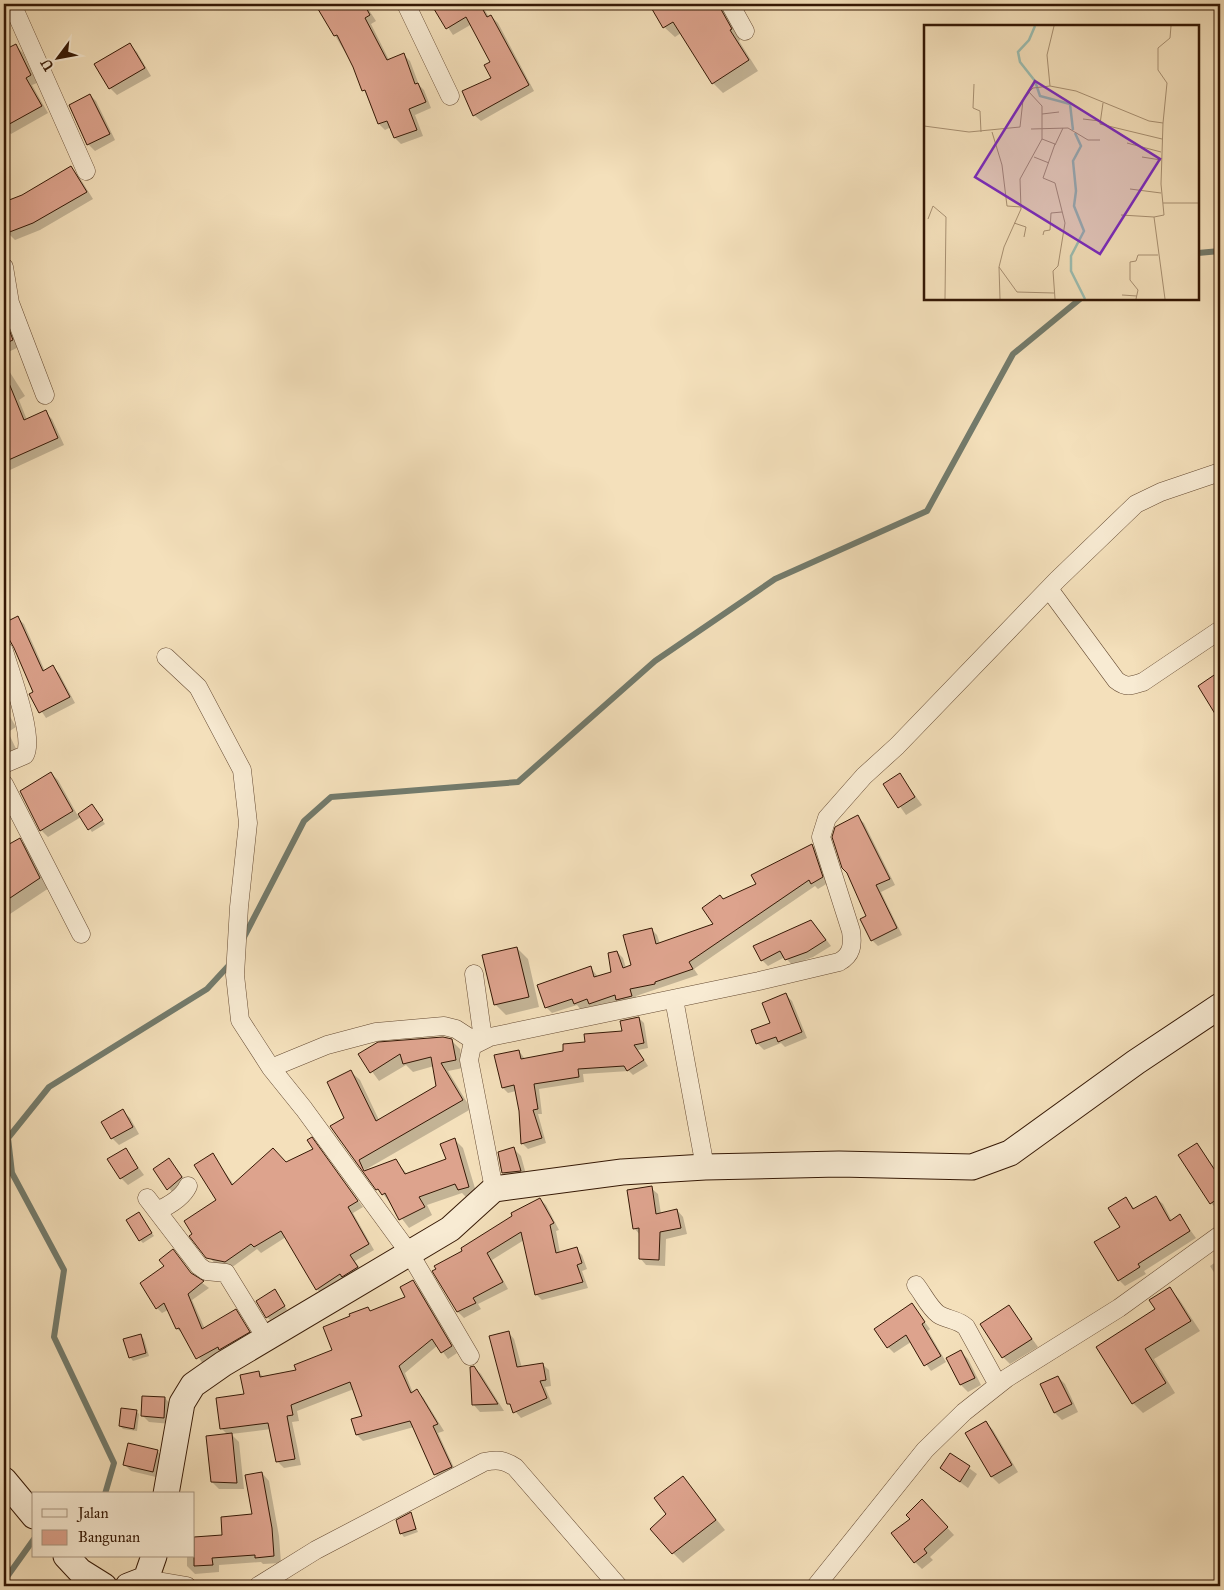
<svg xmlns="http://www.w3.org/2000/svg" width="1224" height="1590" font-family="'IM FELL Great Primer',serif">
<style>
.shadow{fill:#0003}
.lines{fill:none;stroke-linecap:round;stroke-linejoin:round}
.stream{stroke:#737b6c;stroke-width:6}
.building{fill:#dda38d;stroke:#351805}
.street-casing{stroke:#654a32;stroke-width:19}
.secondary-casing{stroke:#351805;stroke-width:27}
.street{stroke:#f8ebd3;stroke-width:18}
.secondary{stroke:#f8ebd3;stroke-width:25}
.inset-river{fill:none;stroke:#9cbdb1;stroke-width:2.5}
.inset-road{fill:none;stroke:#a89072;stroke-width:1}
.view{fill:#7b2cbf;fill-opacity:0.15;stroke:#7b2cbf;stroke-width:2.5}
.inset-edge{fill:none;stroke:#351805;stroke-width:2.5}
</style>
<rect width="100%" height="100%" fill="#f4e0bb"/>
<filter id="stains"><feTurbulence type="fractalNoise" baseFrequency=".004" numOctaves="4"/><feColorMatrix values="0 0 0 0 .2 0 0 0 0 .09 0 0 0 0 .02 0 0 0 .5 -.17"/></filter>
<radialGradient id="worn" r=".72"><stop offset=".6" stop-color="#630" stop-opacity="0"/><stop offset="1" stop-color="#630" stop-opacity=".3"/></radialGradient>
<!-- shadow -->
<path class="shadow" d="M316,4h49l11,17 -5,3 18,36 15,-5 6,6 9,24 5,5 7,18 -16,7 8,21 -22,8 -6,-6 -4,-11 -6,3 -6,-6 -25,-57z
M435,4h46l8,13 2,-1 7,7 36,68 -53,30 -7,-6 19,-37 -1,-16 -20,-38 -19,11 -20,-30z
M650,4h75l-2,4 18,31 -2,2 19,30 -35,22 -10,-10 -32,-50 -6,4 -11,-10z
M130,45l7,7 14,24 -34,19 -7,-7z
M16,46l7,7 14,30 -5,2 16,28 -37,21 -7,-7v-75z
M90,95l6,6 19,39 -20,11 -6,-6 -19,-39z
M71,168l7,7 15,24 -53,31 -25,10 -7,-7 -4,-12v-18l19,-7z
M4,314l4,4 11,29 -15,7z
M4,363l21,33 -6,4 8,20 18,-8 7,7 12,26 -54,25 -6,-7v-52l3,-1 -3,-6z
M4,531l6,15 -6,2z
M18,618l6,6 21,47 8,-4 6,6 16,30 -29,15 -16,-24 4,-2 -19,-45 -11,-20v-2z
M4,706l12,21 -8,5 11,23 -15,7z
M51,773l7,7 20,36 14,-10 13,18 -13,8 -11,-15 -33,20 -7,-7z
M900,775l22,30 -16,10 -21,-30z
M857,817l7,6 31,62 -14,7 21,43 -24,11 -6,-6 -4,-24 -21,-42 -14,-37z
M4,836l6,9 9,-6 10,9 20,40 -45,30z
M812,845l6,6 10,32 -10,6 -3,-3 -121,83 4,6 -62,21 2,6 -42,8 -4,-4 -11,4 -4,-5 -25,8 -6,-6 45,-39 7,9 15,-5 4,-20 6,6 3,10 6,-2 19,-37 6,6 3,9 55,-19 9,-25 34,-15z
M813,922l18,24 -18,11 -21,8 -7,-8 -17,9 -6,-6 -7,-13z
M517,948l11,11 11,48 -33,8 -11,-11z
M785,994l7,7 15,37 -22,9 -4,-4 -17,7 -6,-6 -5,-13 19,-7z
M639,1018l5,5 4,25 -10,2 10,16 -15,9 -4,-4 -46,3 1,8 -45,7 3,25h-4l8,29 -18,6 -5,-5 -2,-33 -5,-20 -8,2 -5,-5 16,-37 6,8 40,-7 58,-20z
M451,1040l9,9 3,19 -15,3 23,38 -106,61 31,-9 11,13 40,-14 8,-20 8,8 14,47 -10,3 -5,-5 -35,12 5,10 -23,13 -77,-101 14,-9 5,-46 9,8 19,40 58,-34 -3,-20 -21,6 -7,-7 -27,16 -19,-26z
M123,1111l7,7 9,16 -20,11 -7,-7z
M1197,1144l23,32v32l-2,2 -7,-7z
M317,1145l46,62 -10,6 21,37 -19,11 8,12 -41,22 -5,-6 -31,-52 -25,16 -4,-4 -26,19 -14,-2 -26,-30 27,-36 -6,-46 22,31 81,-35z
M125,1149l19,26 -16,10 -7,-7z
M514,1149l7,7 6,22 -17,2 -7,-7z
M169,1159l20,26 -14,11 -20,-27z
M651,1188l7,6 3,20 16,-4 6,7 4,17 -21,5 -1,27 -19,-1 -6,-7v-23l-5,-6z
M1156,1198l7,6 9,17 8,-5 16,22 -52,33 2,3 -21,12 -6,-6 2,-53 5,-28 9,10z
M540,1199l6,6 13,25 -3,1 4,22 16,-4 6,6 5,14 -5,2 6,17 -46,12 -6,-6 -12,-54 -32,20 16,29 -30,15 3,5 -17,9 -6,-6 -24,-41z
M139,1214l15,22 -11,7 -3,-3z
M1220,1259v23l-10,-16z
M193,1276l16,12 -17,12 13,29 31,-18 18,26 -51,27 -19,-30 -7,-5 -9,-19 -6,3 -5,-5z
M413,1282l6,6 38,65 -9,6 -10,-14 -33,28 8,20 3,-2 7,6 21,34 -6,2 19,41 -15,7 -7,-7 -21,-47 -51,14 -6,-6 7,-18 -10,-28 -57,22 2,10 -7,1 9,43 -17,3 -6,-6 -7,-33 -40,5 8,8 5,47h-25l-7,-7 16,-47 -7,-7 38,-55 5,4 34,-6 36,-20 34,-42 3,3 35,-14z
M1170,1289l9,10 21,32 -46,28 21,34 -32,20 -10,-10 -36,-56 59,-38z
M278,1294l9,16 -17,10 -3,-3z
M912,1305l18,24 -2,2 18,31 -15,9 -20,-29 -17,11 -6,-6z
M1009,1306l29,41 -28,17 -7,-7z
M508,1332l6,7 8,29 20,-4 7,6 2,16 -6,1 7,17 -31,14 -13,-15z
M141,1336l3,3 5,17 -16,5 -3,-4z
M961,1352l7,7 13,26 -13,7 -7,-7 -14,-26z
M474,1367l7,7 23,37 -24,1 -7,-8z
M1058,1377l7,7 13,28 -16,8 -7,-7 -13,-28z
M165,1398l7,8 -1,18 -22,-2 -7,-7z
M136,1411l3,3 -2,17 -14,-2 -3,-3z
M986,1422l7,8 25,42 -19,12 -7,-7 -26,-43z
M157,1451l8,8 -5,19 -29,-7 -7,-7z
M950,1454l27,20 -9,14 -27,-20z
M262,1473l7,8 10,55 2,27 -18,1 -2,-2 -42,3v7l-24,2 -8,-8v-10h7v-17l30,-2 30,-22z
M682,1477l43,53 -42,33 -10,-10 -5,-39z
M929,1508l25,27 -24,22 3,3 -11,9 -7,-7 -3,-43z
M410,1514l8,18 -14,5 -3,-4z"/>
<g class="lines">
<!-- stream -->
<path class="stream" d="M1198,253l22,-2
M243,939l61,-118 27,-24 187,-15 137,-121 120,-82 152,-68 86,-157 67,-55
M105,1494l9,-31 -60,-126 10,-67 -52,-97 -4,-35 41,-51 158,-98 24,-26
M4,1581l30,-42"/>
</g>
<!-- building -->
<path class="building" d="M315,4h49l6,11 -5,3 22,42 17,-7 11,31 3,-1 8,19 -17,7 8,21 -23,8 -7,-17 -9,3 -13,-34 -3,1 -9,-24 -16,-32 -3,1z
M431,4h59l-8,4 5,9 4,-2 38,70 -56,31 -11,-25 29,-13 -7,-13 6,-3 -24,-45 -20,12z
M649,4h69l14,25 -2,1 19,30 -37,24 -39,-62 -10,6z
M130,43l15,25 -36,21 -15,-25z
M16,44l15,31 -5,3 16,28 -38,21v-77z
M90,94l20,40 -23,11 -18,-40z
M71,166l16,26 -54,31 -26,10 -3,-8v-23l18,-7z
M4,316l9,24 -9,4z
M4,371l20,49 22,-10 12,28 -54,24z
M18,616l25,55 10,-6 17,32 -31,16 -10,-19 4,-2 -19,-44 -10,-18v-7z
M1220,671v51l-22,-36z
M51,772l22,39 -33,20 -20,-40z
M900,773l15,24 -17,11 -15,-24z
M92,804l11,16 -15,10 -10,-16z
M858,815l32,64 -14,6 21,43 -26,13 -11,-22 6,-3 -19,-43 -5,-5 -10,-31 3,-10z
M20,838l20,40 -36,24v-55z
M812,844l11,33 -12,7 -2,-4 -120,82 4,7 -38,13v2l-25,5 2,7 -16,4 -1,-5 -26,9 -2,-5 -13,5 -2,-5 -27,9 -8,-23 54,-19 3,11 17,-5 -3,-19 9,-2 6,17 8,-3 -8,-30 29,-7 4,16 57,-20 -11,-16 18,-13 3,4 33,-15 -5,-9z
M811,920l15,20 -19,12 -22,8 -5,-9 -19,10 -8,-15z
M517,947l12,50 -35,8 -12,-50z
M786,993l16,39 -24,10 -2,-5 -20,7 -5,-14 19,-7 -8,-20z
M639,1017l5,26 -10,2 10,15 -17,11 -3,-5 -46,3 1,8 -45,7 4,25 -5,1 9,28 -21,6 -2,-33 -5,-26 -12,3 -8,-33 25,-5 2,9 42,-8v-7l22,-2 -1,-8 38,-3 -2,-10z
M443,1037l9,2 4,21 -15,3 22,37 -104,60 5,11 32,-12 9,15 41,-15 -6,-15 15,-6 14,49 -11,3 -3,-6 -36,13 6,10 -26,13 -14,-27 -3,2 -4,-6 -2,1 -46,-64 14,-8 -17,-36 24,-12 25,51 60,-35 -5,-29 -28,7 -3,-10 -30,19 -12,-19 20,-12z
M123,1109l10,18 -22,12 -10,-17z
M312,1137l46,64 -10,6 21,37 -19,11 8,12 -16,10 -2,-3 -24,16 -35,-59 -27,16 -3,-3 -26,18 -19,-4 -17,-22 3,-2 -8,-13 32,-21 -22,-35 19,-12 19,32 41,-37 13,14 27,-13 -6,-9z
M1197,1143l23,35v19l-10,7 -32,-49z
M514,1147l7,24 -19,2 -4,-21z
M126,1148l12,20 -18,11 -13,-20z
M169,1158l13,19 -15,13 -14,-21z
M652,1186l4,28 21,-5 4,19 -21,4 -1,28 -20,-1v-31l-6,1 -6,-39z
M1156,1196l14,25 10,-7 10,17 -52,33 2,3 -22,14 -24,-39 26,-15 -12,-19 18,-11 7,12z
M540,1198l14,25 -4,2 6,28 21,-6 5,16 -5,2 6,17 -48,13 -14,-63 -34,21 16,29 -30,16 3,5 -19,9 -25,-41 4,-2 -2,-3 28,-15 -1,-3 51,-32 -1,-3z
M139,1212l13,21 -13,8 -13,-21z
M173,1249l18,24 13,8 -16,13 14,35 34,-20 14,23 -31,18 -1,-3 -22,12 -17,-31 -3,1 -12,-26 -8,6 -16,-26 24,-17 -5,-6z
M413,1280l39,66 -11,7 -9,-14 -33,27 12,27 6,-4 21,35 -5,2 19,41 -18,8 -24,-54 -54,14 -5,-16 11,-3 -12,-34 -59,23 2,10 -6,1 8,43 -19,3 -8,-39 -48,6 -4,-31 28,-4 -4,-19 19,-4 1,6 36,-7 -2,-5 38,-15 -9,-23 27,-11 -1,-2 19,-7 2,4 35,-14 -5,-10z
M1170,1287l21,34 -46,28 21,34 -34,21 -36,-57 59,-38 -6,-9z
M275,1289l10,17 -19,12 -10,-17z
M912,1303l13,19 -3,2 19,32 -17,10 -18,-31 -19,13 -13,-19z
M1009,1305l23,34 -30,19 -22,-34z
M509,1331l8,36 26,-4 3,17 -6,1 7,17 -34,15 -3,-9h-3l-18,-68z
M141,1334l5,19 -17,5 -6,-19z
M961,1350l14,28 -15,7 -14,-27z
M474,1366l24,38 -26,1 -2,-38z
M1058,1376l14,28 -18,9 -14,-29z
M142,1396l23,1 -1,21 -23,-2z
M121,1408l16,2 -3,19 -15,-3z
M986,1421l26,44 -21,12 -26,-44z
M232,1433l5,50 -26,-1 -5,-46z
M128,1443l30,7 -5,22 -30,-7z
M950,1453l20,13 -10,16 -20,-14z
M262,1472l10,56 2,28 -19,2v-3l-43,3 1,7 -19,1v-29l28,-2 -1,-18 31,-3 -7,-39z
M683,1476l33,44 -44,34 -22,-25 16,-15 -12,-16z
M922,1499l26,28 -24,22 3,4 -13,10 -23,-30 19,-14 -4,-4z
M411,1512l5,17 -16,5 -4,-14z"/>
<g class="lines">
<!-- street casing -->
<g class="street-casing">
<path id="street" d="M12,4l74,167
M406,4l44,92
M730,4l15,27
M4,267l6,36 35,92
M1049,589l67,91c10,8 15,6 27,2l77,-52
M4,651c6,21 31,86 21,104l-21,9
M166,657l32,30 44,83 6,53 -9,84 -4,68 5,45 31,48 33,41 106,145 60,102
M4,784l77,150
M474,974l9,65
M674,999l31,168
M271,1068l56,-23 49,-13 68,-6 12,3 20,13
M494,1189l-25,-129 3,-14 18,-9 269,-56 80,-19c13,-7 14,-17 12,-31l-30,-94 6,-19 37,-42 33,-30 160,-166 79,-76 25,-12 59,-20
M147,1198l52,68 7,5 20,2 40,65
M157,1211c11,-5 26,-14 31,-25
M916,1285c7,9 13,22 22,29 9,6 19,5 28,13l32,58
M146,1579l41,7
M258,1586l58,-36 168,-88c13,-3 20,-2 31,5l103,119
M816,1586l109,-136 39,-38 43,-34 112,-70 101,-73"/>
</g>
<!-- secondary casing -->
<g class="secondary-casing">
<path id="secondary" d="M4,1480l30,36
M166,1494l16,-91 11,-18 30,-21 227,-135 44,-40 128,-17 83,-5 134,-3 133,3 38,-14 126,-91 84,-56
M66,1556l14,15 24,15
M128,1586l18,-7 8,-23"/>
</g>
<!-- street -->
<use href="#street" class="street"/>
<!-- secondary -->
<use href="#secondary" class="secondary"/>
</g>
<!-- overview -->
<g transform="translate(924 25)">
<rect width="275" height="275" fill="#f4e0bb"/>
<path class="inset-river" d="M111,1l-6,14 -11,12 2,10 15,19 5,15 30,8 3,26M151,108l6,13 -8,15 3,30 -2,15 10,25 -13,25v15l14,28"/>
<path class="inset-road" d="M50,59l-1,24 7,3 1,21M126,61l-3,-31 7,-29M179,78l-3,21 62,15M118,89l17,-2M159,94l17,2M239,98l4,-40 -9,-13v-22l12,-10 1,-12M0,101l45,6 51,-5 3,-27 6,-7M107,104l37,-1 20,12h12M68,107l10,33 5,41 14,1M118,114l13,5 -12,34 12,5 10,40 -7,43 -5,5 2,28M203,118l34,9M131,120l8,-17M110,132l15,6M218,132l19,3M206,164l31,4M239,178h36M197,190l33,2M4,194l5,-13 13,11 -1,82M90,198l12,4 -2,10M119,210l1,-4 6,-1 1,-17 11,-1M75,242l18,25 37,1M198,270l15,1M76,274l-1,-32 5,-20 17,-38 -1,-30 22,-40v-33l-13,-14 4,-4 17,-2 26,5 73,30 14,2 -2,61 3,31 -10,2 11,82M212,274l2,-9 -8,-10v-18l6,-1 2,-6h20"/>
<path class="view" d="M111,56l125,78 -60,95 -125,-77z"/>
<rect width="275" height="275" class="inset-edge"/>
</g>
<!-- margin -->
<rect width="1224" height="1590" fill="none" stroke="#f4e0bb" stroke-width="20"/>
<rect x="5" y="5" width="1214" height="1580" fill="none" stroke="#351805" stroke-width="2.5"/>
<rect x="10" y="10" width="1204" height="1570" fill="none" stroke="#351805"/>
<!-- legend -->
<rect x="32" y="1492" width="162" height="65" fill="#f8ebd3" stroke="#aa9781"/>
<rect x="42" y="1509" width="25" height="8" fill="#f8ebd3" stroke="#aa9781"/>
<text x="78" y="1518" font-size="15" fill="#351805">Jalan</text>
<rect x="42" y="1530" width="25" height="15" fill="#dda38d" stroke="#aa9781"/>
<text x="78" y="1542" font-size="15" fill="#351805">Bangunan</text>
<!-- north arrow -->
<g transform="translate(58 58) rotate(238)" stroke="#f8ebd3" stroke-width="4" paint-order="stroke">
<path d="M0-4L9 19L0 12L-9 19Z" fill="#351805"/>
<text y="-8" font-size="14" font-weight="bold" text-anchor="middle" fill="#351805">U</text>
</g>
<rect width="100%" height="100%" filter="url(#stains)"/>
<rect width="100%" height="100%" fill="url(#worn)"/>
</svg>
